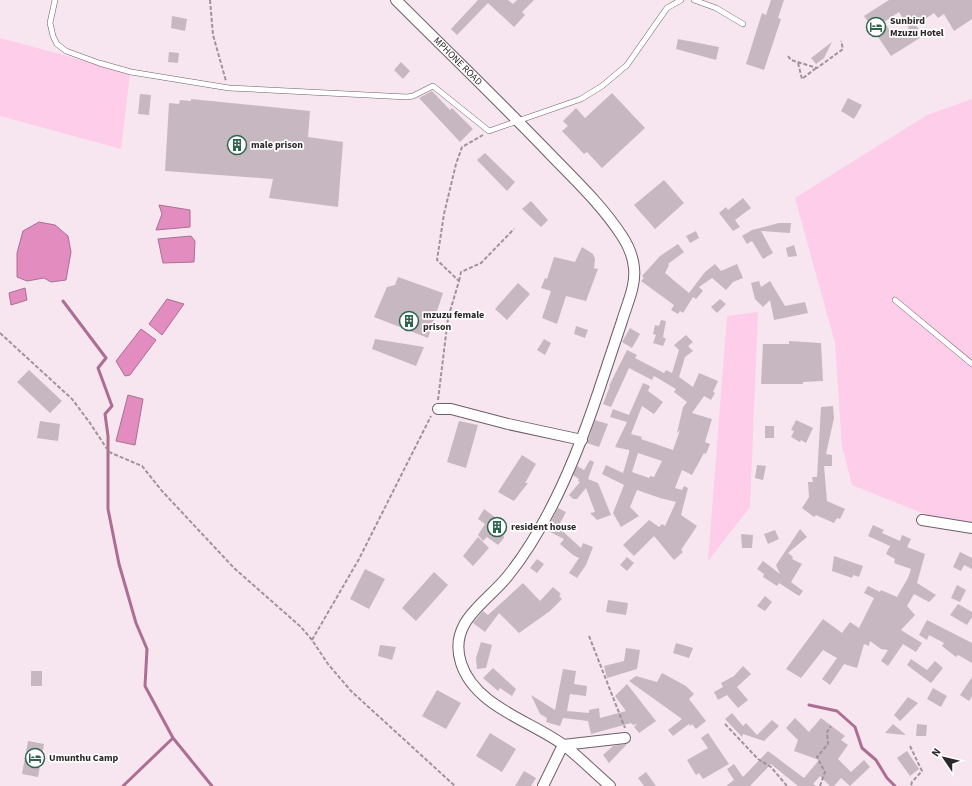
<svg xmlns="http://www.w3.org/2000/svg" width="972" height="786" font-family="'Source Sans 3',sans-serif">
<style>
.green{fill:#fecde9}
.water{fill:#e28cc0;stroke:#ac6e93}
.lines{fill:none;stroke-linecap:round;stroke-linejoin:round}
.stream{stroke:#ac6e93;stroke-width:3}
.building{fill:#c7b7c0;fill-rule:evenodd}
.lane-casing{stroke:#6d5f67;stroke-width:6}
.street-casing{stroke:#6d5f67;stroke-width:12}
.path{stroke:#a0939a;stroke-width:2;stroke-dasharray:4 2;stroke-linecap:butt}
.lane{stroke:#fff;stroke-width:5}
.street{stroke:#fff;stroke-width:10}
.labels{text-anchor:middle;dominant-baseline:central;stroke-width:3.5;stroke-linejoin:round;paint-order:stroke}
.poi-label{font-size:10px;font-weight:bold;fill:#2d272a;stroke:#fff;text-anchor:start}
.street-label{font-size:10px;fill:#2d272a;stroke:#fff}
</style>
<rect width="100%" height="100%" fill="#f7e6ef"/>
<!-- green -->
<path class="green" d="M0,38l130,35 -9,76 -121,-33z
M972,99v434l-120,-48 -10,-39 -7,-103 -40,-145 132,-83z
M758,312l-8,195 -42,54 19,-245z"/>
<!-- water -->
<path class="water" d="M159,205l31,5v17l-34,3 6,-16z
M39,222l16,3 13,11 3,16 -5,28 -15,2 -7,-4 -17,3 -10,-4v-24l6,-22z
M191,236l4,5 -1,21 -31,1 -5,-24z
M25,288l2,12 -16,5 -2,-12z
M167,299l17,5 -22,31 -13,-11z
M141,329l15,11 -26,35 -5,1 -9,-15z
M128,395l15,4 -8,46 -19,-4z"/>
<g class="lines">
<!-- stream -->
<path class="stream" d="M63,301l43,57 -8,10 14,38 -7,8 3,22v73l11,55 17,59 11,26 -2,37 28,52 39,48
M809,705l28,6 18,16 7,21 14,12 11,18 8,8
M123,786l50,-48"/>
</g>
<!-- building -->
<path class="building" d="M478,0h30l5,4 4,-4h17l-12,12 3,3 -11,12 -26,-24 -31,32 -6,-6z
M771,0h13l-6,18 3,1 -17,51 -18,-6 16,-51 4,2z
M889,0h83v19l-18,12 -10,-17 -6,4 -4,-5 -18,12 7,11 -32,20 -27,-40zM899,12l10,16 -14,10 -11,-16z
M172,16l15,3 -2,12 -14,-3z
M678,39l41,8 -3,13 -40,-11z
M832,42l-8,16 -8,6 -5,-6z
M169,52l10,1 -1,10 -10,-1z
M401,62l9,9 -7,8 -9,-9z
M432,91l18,19 2,-2 21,21 -13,13 -41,-44z
M612,93l33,35 -43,40 -15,-16 -3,2 -22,-23 6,-5 -5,-5 13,-13 9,10z
M140,94l11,1 -2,20 -11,-1z
M848,98l14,7 -8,14 -13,-8z
M191,99l119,12 -2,26 35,5 -5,65 -69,-9 4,-19 -108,-8 4,-68 10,1 1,-4 11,1z
M485,153l30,29 -8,9 -30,-31z
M664,180l20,23 -29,26 -21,-24z
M743,198l8,10 -16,12 5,7 -7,4 -14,-18 7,-6 2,3z
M531,201l17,19 -7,7 -19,-18z
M779,223h12l-1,10 -29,-2 12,22 -10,6 -11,-18 -5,3 -5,-8 10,-6z
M696,231l3,7 -9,5 -4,-7z
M678,244l6,8 -16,12 1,1 -4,8 24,20 16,-21 10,-8 6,7 16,-7 6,14 -10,4 -7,8 -14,-12 -13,9 4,4 -7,8 -3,-2 -10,16 -3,-2 -2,3 -7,-4 3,-5 -33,-24 3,-3 -2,-2 18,-20z
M794,245l3,11 -9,1 -2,-9z
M582,247l11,7 2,5 -1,9 4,1 -12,32 -20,-5 -9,28 -15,-6 9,-27 -10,-3 4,-10 2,1 7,-22 21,5z
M398,277l45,16 -15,45 -54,-21 13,-30 8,-2z
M759,281l2,6 9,-6 15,25 20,-4 3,11 -34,7 -4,-20 -7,7 -8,-8 -4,-16z
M518,283l12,11 -23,26 -12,-11z
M720,299l6,5 -9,9 -6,-6z
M661,320l5,1 -3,16 3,2 -3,7 -10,-3 3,-8 -3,-1 2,-9 4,1z
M576,326l12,4 -3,8 -11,-4z
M630,328l10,6 -8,14 -10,-6z
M686,335l7,7 -5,4 5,5 -8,6 -6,20 14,10 6,-14 19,8 -5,11 2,1 -4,7 -7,-4 -12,17 20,6 -7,23 5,2 -4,10 -2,-1 -12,22 -10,-5 -7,18 7,2 2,-4 4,2 -7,27 16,11 -16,24 2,2 -9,8 -20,-24 -20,20 -11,-11 26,-25 10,7 3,-3 3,2 11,-24 -16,-4 -23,-8 -7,17 9,9 -18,11 -8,-14 11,-28 -22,-11 4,-9 17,8 6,-20v-3l-14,-3 12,-25 -17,-5 3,-8 16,6 14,-32 7,3 -2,5 15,11 -9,12 -12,-8 -11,28 11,3 -1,2 32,11 7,-20 -3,3 6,-26 4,-5 -13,-10 2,-3 -22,-13 -2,4 -23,-12 -18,39 -8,-3 7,-18h-1l18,-36 10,5 -2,3 29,15 2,-3 6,3 7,-23 -5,-5zM638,453l24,8 -8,16 -4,-1 -1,2 -17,-6z
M375,339l49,8 -8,19 -44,-17z
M544,339l7,4 -6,12 -8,-5z
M789,341l32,2 2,38 -20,1v2h-42l2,-40h26z
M29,370l33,31 -12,12 -33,-31z
M833,406l1,12 -8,36 6,1v11h-8l3,35 18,8 -5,10 -3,-1 -3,5 -18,-8 -2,2 -12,-9 7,-11 -1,-15h5l-1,-5h5l4,-70z
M595,420l13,4 -9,23 -12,-4z
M796,420l17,8 -7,15 -5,-3 -1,2 -9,-5 3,-6 -3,-1z
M40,421l20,3 -2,17 -21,-3z
M459,421l19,4 -12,43 -19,-6z
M765,426h9v12h-9z
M522,455l14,9 -11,19h3l-14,18 -16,-9z
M590,460l4,2 -6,17 10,4 13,32 -14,5 -7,-7 5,-1 -9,-24 -9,11h-4l-4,-4 11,-13 -2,-1 1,-2 -6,-4 4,-9 7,4z
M757,465l9,1 -3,14 -8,-2z
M558,508l8,4 -8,15 23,21 2,-5 10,4 -7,18 -9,13 -8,-5 10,-15 -6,-3 -13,-11 4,-5 -18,-9z
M484,509l23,17 -4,6 1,6 -6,7 -11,-8 -4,4 -5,-6 7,-11 -7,-5z
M873,525l11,5 -2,3 18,8 2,-6 9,4 -4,8 18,7 -8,29 19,12 -7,7 -15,-8 -7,12 8,9 -14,15 21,13 -6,9 -13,-8 -15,22 -7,-5 7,-11 -7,-1 -11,-8 -1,5 -5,-2 -7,24 -13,-4 -14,21 -8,-6 15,-21 -14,-8 -22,28 -15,-9 37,-50 19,14 8,-11 9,6 15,-30 -10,-5 4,-7 12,6 1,-2 16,7 11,-19 3,-9 -17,-6 1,-4 -9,-5 4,-8 -22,-10z
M800,529l7,8 -19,16 5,4 -1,2 10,5 -11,18 12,9 -4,5 -20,-13 -2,3 -14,-9 1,-3 -7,-5 6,-8 17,13 -4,-9z
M775,530l4,9 -11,5 -4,-10z
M741,534l12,1 -1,13h-10z
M478,537l11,11 -16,18 -10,-10z
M960,552l12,6v11l-8,-4 -3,6 -8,-4z
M834,556l29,10 -4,11 -6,-2 -1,3 -20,-7z
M627,557l7,6 -7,8 -7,-6z
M537,559l7,5 -7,9 -7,-5z
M365,569l20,10 -16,30 -19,-10z
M434,572l14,13 -32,36 -14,-13z
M523,583l17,18 13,-14 8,7 -2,2 3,3 -12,12 -31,22 -20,-20 -14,19 -12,-9 10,-12 5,4z
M957,585l9,5 -6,12 -9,-4z
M765,596l7,6 -7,9 -8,-5z
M608,600l20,3 -2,12 -20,-3z
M958,604l14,8v5l-5,8 -17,-10z
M927,620l45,23v20l-14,-8 -2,2 -14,-11 2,-3 -15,-8 -2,5 -8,-5z
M481,642l11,3 -6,23 -9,1 -1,-11z
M676,643l17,5 -4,10 -16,-5z
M380,645l16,2 -4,13 -14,-4z
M626,648l14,2 -3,19 -30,9 -3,-12 20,-5z
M911,659l16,11 8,-9 8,7 -12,15 -24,-18z
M743,666l8,8 -14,13 11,13 -10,8 -11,-13 -9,5 -4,-8 9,-5 -2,-4 13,-7z
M493,668l23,21 -4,7 -12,-8 -2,3 -15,-13z
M563,669l13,2 -2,13 13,2 -1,10 -16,-2 -3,17 22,2v-3l10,-2 1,10 26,-7 -11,-15 12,-12 29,37 -17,12 -5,-6 3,-3 -4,1 -2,-2 -40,11 -3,-13 -25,-3 -3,8 -14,-4 1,-4 -7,-4 -9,-19 24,15z
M31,671h11v15h-11z
M662,673l24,13 8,8 -5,5 17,22 -10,8 -4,-5 -2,2 -1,-2 -16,12 -5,-6 14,-11 -53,-38 7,-5 21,6z
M972,677v19l-3,5 -9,-6z
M933,688l14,8 -6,11 -14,-8z
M437,690l24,13 -15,26 -24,-13z
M908,697l10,6 -18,18 -6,-6z
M732,713l11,13 3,-3 11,12 15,-15 7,6 -15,15 -21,-7 -1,3 -17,-18z
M795,718l14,14 12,-14 24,18 -4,4 7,5 -10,14 13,13 13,-12 6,7 -20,19 -9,-8 -7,8h-4l-10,-10 -7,8 3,2h-18l-27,-22 -21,22h-24l8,-6 -7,-11 7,-5 9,13 25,-26 36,27 15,-18 -25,-9 4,-11 -12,-12z
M893,724l13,11 -21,-2z
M917,724l10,1 -1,11h-10z
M490,733l26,16 -14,23 -26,-16z
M708,733l21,31 -26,15 -4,-6 -3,2 -9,-15 21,-12 -7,-10z
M28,741l16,3 -6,33 -16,-3z
M627,744l-18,19 -6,-8 10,-9z
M907,751l12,18 -9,7 -13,-18z
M524,771l12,7 -5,8h-16z
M646,772l10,14h-12l-6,-8z"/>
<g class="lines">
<!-- lane casing -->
<g class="lane-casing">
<path id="lane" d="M55,0l-5,23 3,13 4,8 9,7 33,12 32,9 98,16 178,9 6,-1 20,-10 56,45 92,-32 21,-13 25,-21 40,-57 14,-8
M694,0l22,8 27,16
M895,300l77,64"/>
</g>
<!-- street casing -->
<g class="street-casing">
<g id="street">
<path id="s1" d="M396,0c51,51 103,101 153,153 25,26 53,52 73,83 6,9 11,21 12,32 2,18 -7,36 -12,53 -8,24 -16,48 -24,72 -20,60 -50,134 -91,184 -22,27 -59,45 -46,86 14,44 71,58 104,83 15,12 30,27 45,40"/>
<path d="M438,409h13l57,15 74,16"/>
<path d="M922,520l50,8"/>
<path d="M563,745l62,-7"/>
<path d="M543,786l20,-41"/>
</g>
</g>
<!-- path -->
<path class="path" d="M210,0l3,35 13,46
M788,56l3,4 26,8 26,-19 -2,-8
M798,63l4,16 14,-11
M459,281l2,-9 20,-9 33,-34
M0,333l72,66 18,24 19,29 33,14 20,25 72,77 67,59 11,13 16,24 23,27 104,95
M438,400l10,-82 11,-37 -22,-21 7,-46 12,-50 6,-17 21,-12
M589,636l36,92
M312,640l47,-81 72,-143
M725,724l33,35 13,8 16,19
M910,746l12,25 -10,11 -1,4
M820,786l5,-14 -8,-15 11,-13 -1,-12 4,-6"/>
<!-- lane -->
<use href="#lane" class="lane"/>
<!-- street -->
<use href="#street" class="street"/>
</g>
<!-- icons -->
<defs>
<g id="hotel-ring" transform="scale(1)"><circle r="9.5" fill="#fff" stroke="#2d654d" stroke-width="1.5"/><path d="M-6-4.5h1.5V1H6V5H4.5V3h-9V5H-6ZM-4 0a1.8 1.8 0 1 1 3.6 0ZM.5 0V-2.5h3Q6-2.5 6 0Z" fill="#2d654d"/></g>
<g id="building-ring" transform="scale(1)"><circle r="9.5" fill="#fff" stroke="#2d654d" stroke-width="1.5"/><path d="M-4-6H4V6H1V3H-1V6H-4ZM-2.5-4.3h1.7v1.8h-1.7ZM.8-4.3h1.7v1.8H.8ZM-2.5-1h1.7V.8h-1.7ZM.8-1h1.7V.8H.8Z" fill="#2d654d"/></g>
</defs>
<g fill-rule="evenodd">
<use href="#hotel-ring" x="876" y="27"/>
<use href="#building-ring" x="237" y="145"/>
<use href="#building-ring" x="409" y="321"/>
<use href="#building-ring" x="497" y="527"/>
<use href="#hotel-ring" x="35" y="758"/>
</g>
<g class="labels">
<!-- poi labels -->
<g class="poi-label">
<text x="890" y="21">Sunbird<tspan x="890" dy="12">Mzuzu Hotel</tspan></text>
<text x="251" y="145">male prison</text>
<text x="423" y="315">mzuzu female<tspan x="423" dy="12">prison</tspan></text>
<text x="511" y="527">resident house</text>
<text x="49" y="758">Umunthu Camp</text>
</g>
<!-- street labels -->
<g class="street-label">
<text stroke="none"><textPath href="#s1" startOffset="87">MPHONE ROAD</textPath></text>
</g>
</g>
<!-- north arrow -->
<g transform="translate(944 758) rotate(305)" stroke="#ffffff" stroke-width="3" paint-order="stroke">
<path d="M0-3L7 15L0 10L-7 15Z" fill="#2d272a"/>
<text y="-6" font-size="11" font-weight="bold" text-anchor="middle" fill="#2d272a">N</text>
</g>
</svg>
